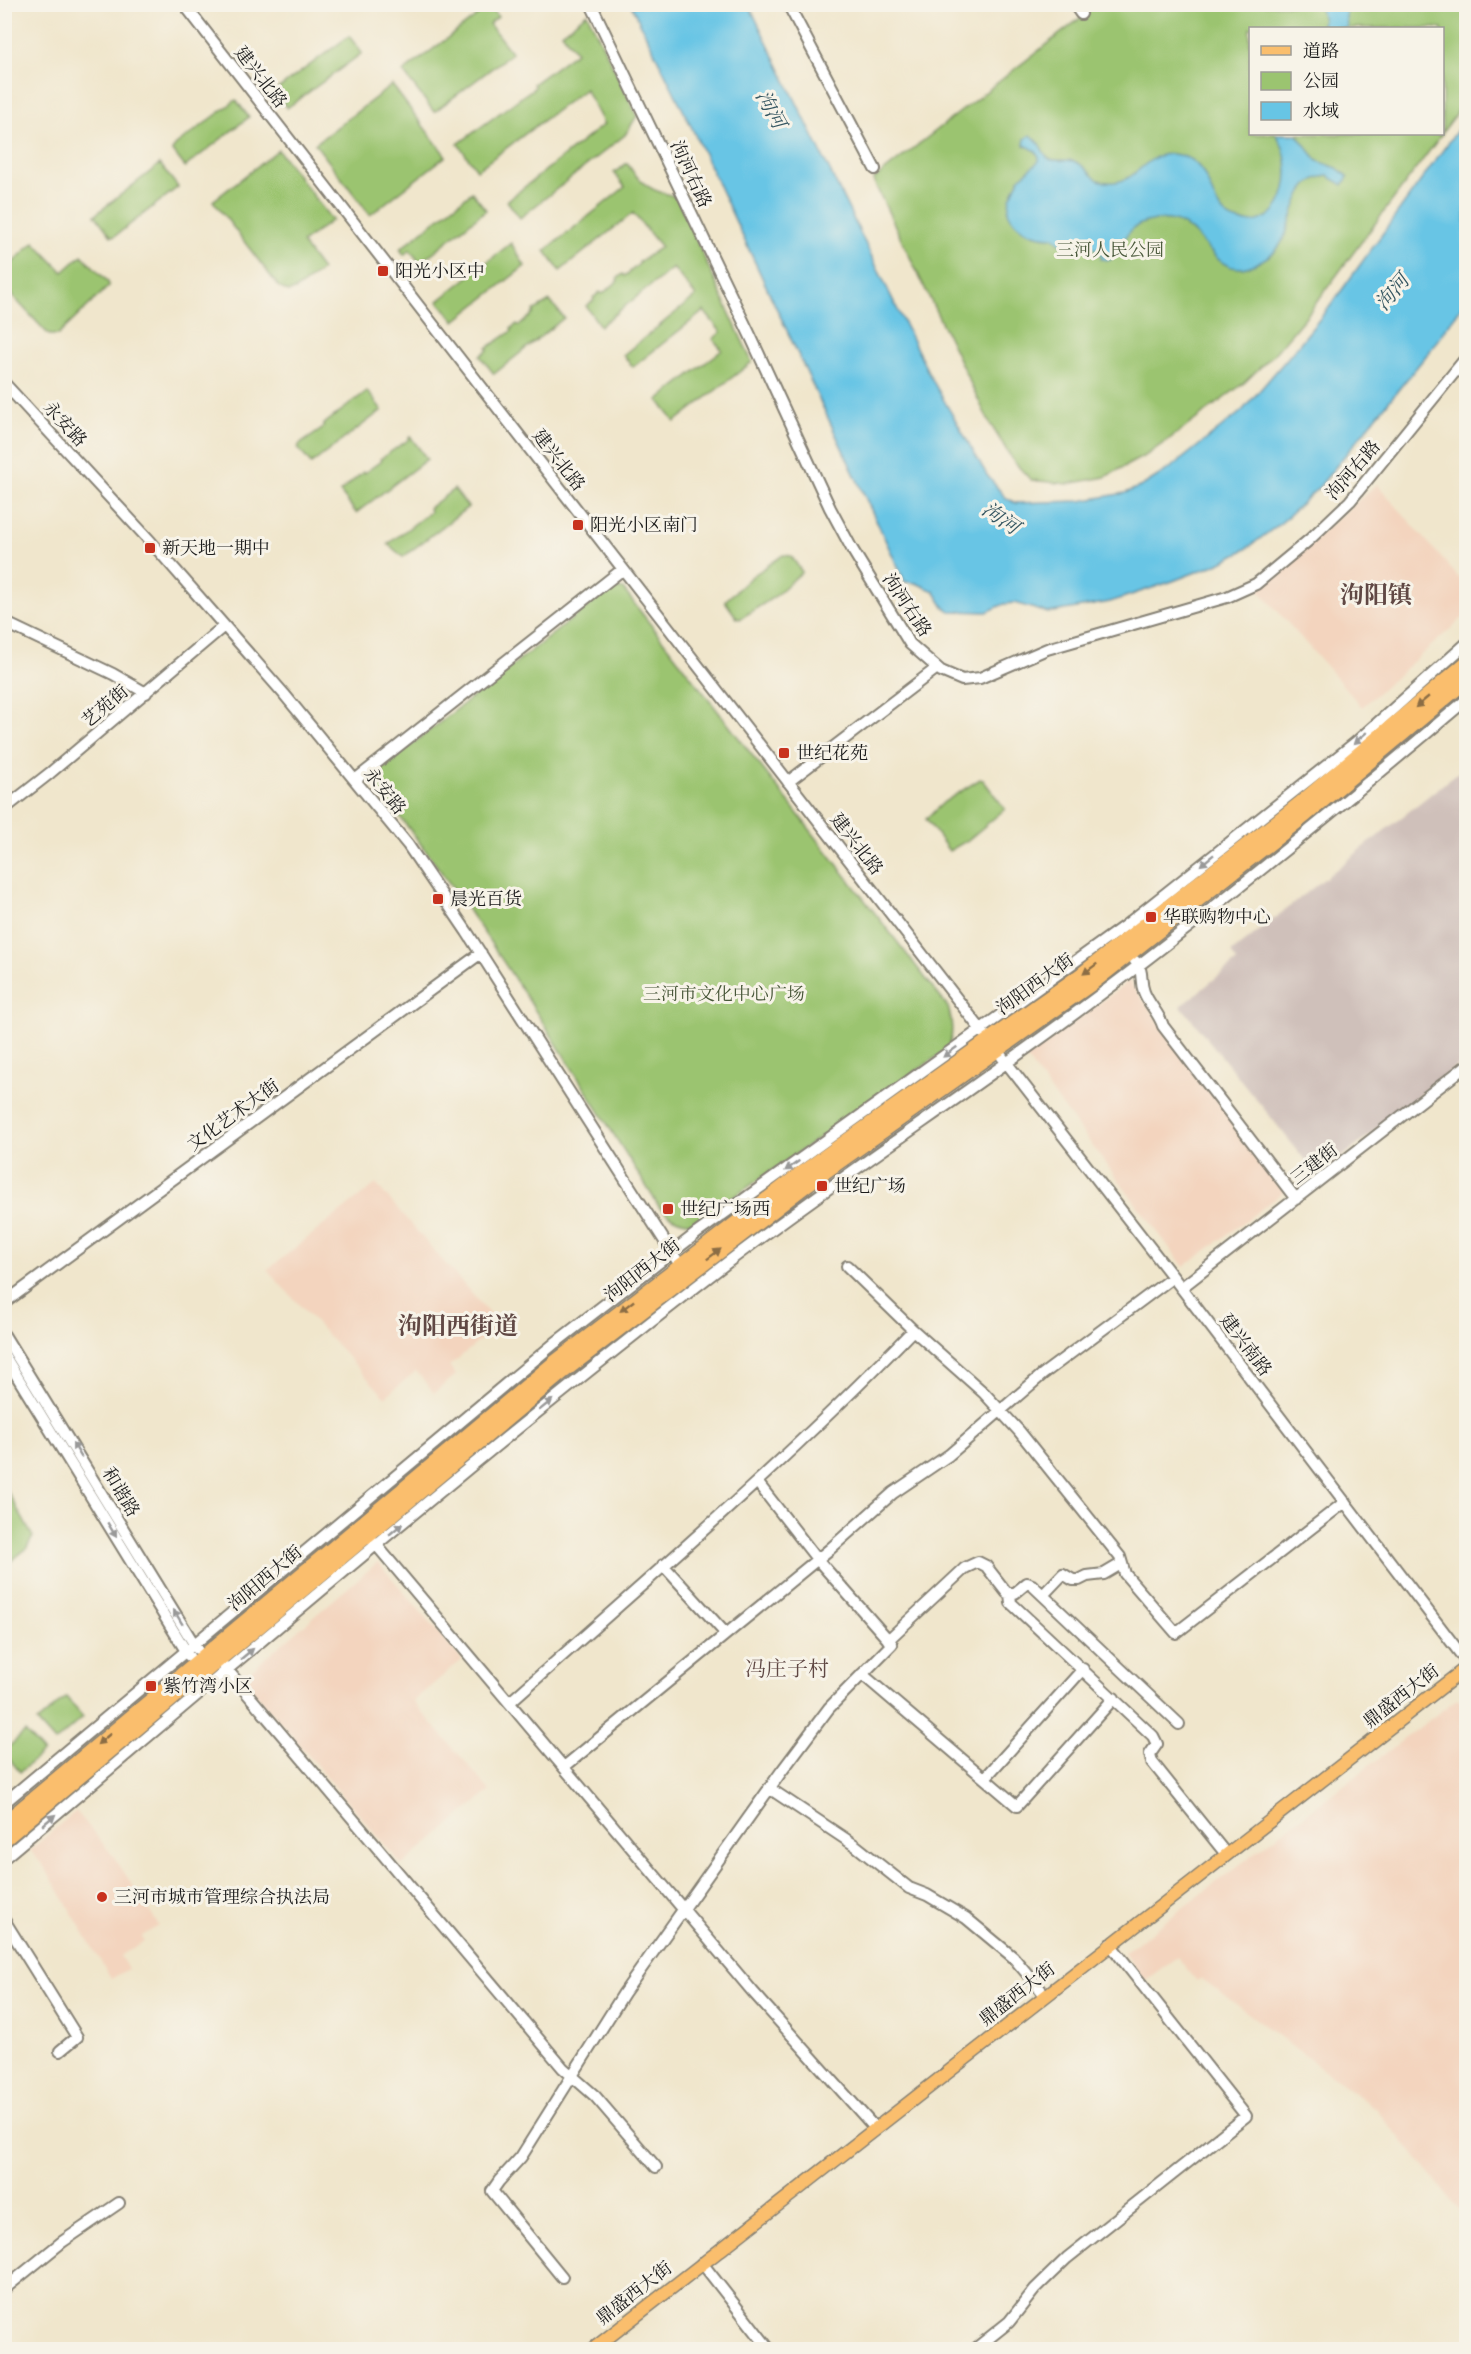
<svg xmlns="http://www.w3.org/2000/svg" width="1471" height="2354" font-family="'IM FELL Great Primer','Noto Serif SC',serif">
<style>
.built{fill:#f3d4be}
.industrial{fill:#cfc0ba}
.green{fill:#9bc470;stroke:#5c7046;stroke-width:1.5}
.water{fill:#67c5e5;stroke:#427080;stroke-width:1.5}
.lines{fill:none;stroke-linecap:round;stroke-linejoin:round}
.minor-casing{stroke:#868174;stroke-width:14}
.major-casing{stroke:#868174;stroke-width:15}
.highway-casing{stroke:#868174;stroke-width:18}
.minor{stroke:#fff;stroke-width:10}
.major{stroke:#fabe6d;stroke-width:12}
.highway{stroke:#fabe6d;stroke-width:15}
.oneway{fill:#8b6d44}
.oneway2{fill:#999}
.poi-dot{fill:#c8321e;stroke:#f7f3e8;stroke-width:2}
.labels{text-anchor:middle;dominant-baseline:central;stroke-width:6;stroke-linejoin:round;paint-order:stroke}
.street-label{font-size:18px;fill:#1c1c1c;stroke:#f7f3e8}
.park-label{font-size:18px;fill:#485739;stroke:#f7f3e8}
.poi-label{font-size:18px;fill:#1c1c1c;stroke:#f7f3e8;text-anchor:start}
.water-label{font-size:20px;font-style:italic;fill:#365762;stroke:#f7f3e8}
.quarter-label{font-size:21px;fill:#604844;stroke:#f7f3e8}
.district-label{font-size:24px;font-weight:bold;fill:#604844;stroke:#f7f3e8}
</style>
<rect width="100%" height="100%" fill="#f7f3e8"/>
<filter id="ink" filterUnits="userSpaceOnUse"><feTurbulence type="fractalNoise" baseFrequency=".0167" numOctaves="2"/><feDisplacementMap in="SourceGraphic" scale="12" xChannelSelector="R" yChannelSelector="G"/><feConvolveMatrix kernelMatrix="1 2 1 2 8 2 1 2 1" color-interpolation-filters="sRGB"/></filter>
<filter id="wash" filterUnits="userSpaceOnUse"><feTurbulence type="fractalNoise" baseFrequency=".008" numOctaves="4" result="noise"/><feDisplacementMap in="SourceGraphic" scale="24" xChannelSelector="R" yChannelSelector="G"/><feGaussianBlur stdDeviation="1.35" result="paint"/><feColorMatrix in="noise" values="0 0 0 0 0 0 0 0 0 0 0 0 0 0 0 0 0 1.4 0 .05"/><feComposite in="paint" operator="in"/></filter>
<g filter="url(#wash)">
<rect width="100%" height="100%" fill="#f0e6cc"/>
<!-- built -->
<path class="built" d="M1377,484l89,102v29l-104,92 -104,-118z
M1129,981l156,210 -101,76 -158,-209z
M376,1184l123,141 -50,41 7,9 -22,18 -18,-22 -31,26 -118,-127z
M378,1562l84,98 -49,41 77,90 -88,74 -160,-187z
M1458,1698l8,10v505l-2,2 -89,-107 -174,-130 -4,3 -20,-24 -33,24 -20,-28z
M76,1811l38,46 45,69 -17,10 2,5 -24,15 8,13 -17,10 -65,-110 -16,-19z"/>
<!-- industrial -->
<path class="industrial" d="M1466,766v293l-148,117 -137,-170 56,-45 -6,-8z"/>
<!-- green -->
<path class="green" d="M1083,5h383v85l-12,27 -12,16v-105h-192v106h192l-135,181 -33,39 -30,29 -58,44 -38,27 -43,23 -37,7 -37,-4 -17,-18 -25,-40 -116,-242 215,-168z
M490,6l8,11 -9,7 23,29 -78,59 -31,-40z
M587,13l50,103 -12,19 -105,83 -13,-17 97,-77 -19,-35 -108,81 -19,-26 77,-57 -2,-3 43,-32 -14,-19z
M349,36l13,17 -75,55 -12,-17z
M392,85l54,71 -76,59 -55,-71z
M236,100l13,17 -64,50 -13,-17 4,-5z
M278,150l54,70 -30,23 20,27 -27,20 -7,2 -9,-5 -66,-86z
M627,163c13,21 25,29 49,33l76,166 -77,60 -17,-22 64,-50 -9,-11 8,-7 -17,-21 -71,56 -10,-12 73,-59 -23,-28 -73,58 -14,-20 8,-6 -1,-2 7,-6 2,2 16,-13 -1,-2 6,-5 2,2 15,-13 -1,-1 22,-15 -28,-34 -73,58 -15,-20 80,-64 -11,-14z
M160,164l18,23 -63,49h-4l-16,-21z
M472,192l14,18 -66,53 -10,-13 -6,5 -4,-6z
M34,242l29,30 19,-17 26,27 1,4 -51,49h-9l-44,-47v-18z
M511,243l14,23 -70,55 -17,-20z
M550,301l14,17 -70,56 -14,-18 8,-6 -1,-2 25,-17 -1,-2 6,-5 2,2 15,-13 -1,-2z
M367,391l15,19 -71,54 -13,-16 1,-3 23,-16 2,-5z
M410,436l17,23 -71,54 -16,-21 23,-20 1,1 17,-12 -1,-2 28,-19z
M454,489l14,18 -65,50 -15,-13 42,-32 -1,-4z
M783,555l8,1 11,16 -28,25 -34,22 -3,-1 -12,-17 26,-24z
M616,588l7,1 325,418c4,14 6,27 0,42l-252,174c-16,-1 -24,-4 -36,-15 -90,-142 -176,-287 -281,-418l-1,-19 232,-182z
M980,779l3,1 22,29 -37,31 -19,11 -23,-32 18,-17z
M5,1487l28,50 -7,12 -21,17z
M66,1697l17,20 -28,25 -18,-20z
M25,1732l18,20 -23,20 -15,-18v-4z"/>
<!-- water -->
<path class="water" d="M631,5h118l181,371 57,99 18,22 10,6 65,-2 45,-8 17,-7 30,-19 70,-56 49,-57 40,-49 135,-187v183l-37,51 -109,134 -38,36 -36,27 -29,15 -44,17 -63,21 -62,11 -33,-10 -11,1 -17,8 -37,-1 -6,-4 -10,-16 -18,-8 -11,-1 -215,-458z
M1319,5h26l2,23h-26l2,-8z
M1276,134h20l22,27 19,7 11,9 -5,8 -15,-9c-42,3 -29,61 -59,80 -8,5 -19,12 -29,12 -35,0 -38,-54 -84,-48 -7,1 -15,3 -21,7 -13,9 -15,24 -25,33l-9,-1 1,-5 -5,-1v-4l-30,-5 -4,1 -10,-8c-18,0 -37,-7 -45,-25l2,-14 9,-19 20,-18c1,-9 -7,-13 -15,-16l1,-6 5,-4c10,4 11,17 19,24 8,3 18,-1 27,3 16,7 14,22 38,20 27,-2 32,-34 65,-27 41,9 23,64 66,67 45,3 51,-60 31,-88z"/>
</g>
<g filter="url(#ink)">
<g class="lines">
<!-- minor casing -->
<g class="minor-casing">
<path id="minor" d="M184,4l989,1273 293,384
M591,4l159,331 80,173 22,41 58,95 31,27 21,9 18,-2 67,-29 180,-52 29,-13 53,-44 41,-39 116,-143
M788,4l87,165
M1074,4l7,10
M4,383l147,159 133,152 124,151 59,87 213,333
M4,622l109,52 33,19
M355,780l268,-211
M788,782l149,-114
M4,809l46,-36 174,-147
M1135,961c10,12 4,18 9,31 5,13 15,21 19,34l133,173
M847,1266l66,64 71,63 35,38 101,126 5,17 51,59 169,-131
M1181,1288l285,-222
M4,1303l477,-350
M4,1335l193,314
M4,1355l185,301
M373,1541l380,451 122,136
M663,1565l63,69
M1010,1594l1,9 142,133 4,8 -7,10 2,8 74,92
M1043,1595l20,-21 10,6h6l8,-4 17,-2 17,-10
M888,1640l77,-72 13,-6 8,4 21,27h8l12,-10 5,2 147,139
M224,1666l339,402 32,28 61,71
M862,1674l155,132 97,-108
M510,1702c136,-121 276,-240 403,-372
M564,1767l266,-218 63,-56 56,-38 94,-81 130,-97
M985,1778l98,-109
M769,1788l87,58 53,42 18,7 39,23 47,39 32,38
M4,1803l551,-460 142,-110 429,-308 229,-182 111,-99
M4,1858c239,-201 476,-406 724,-596 122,-93 251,-176 373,-268 125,-94 246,-193 365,-294
M4,1920l73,117 -17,14
M702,2263l68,87
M562,2277l-70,-86 7,-10 22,-24 103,-164 157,-221 48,-64 63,-64 -75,-85 -60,-77
M4,2289l58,-47 57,-39
M974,2350l35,-28 26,-33 32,-31 179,-142 -136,-172"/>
</g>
<!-- major casing -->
<g class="major-casing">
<path id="major" d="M592,2350l874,-682"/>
</g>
<!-- highway casing -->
<g class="highway-casing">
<path id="highway" d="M4,1824l551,-461 246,-189 282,-200 216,-169 167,-141
M4,1839l558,-467 246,-189 282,-199 216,-170 160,-134"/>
</g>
<!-- minor -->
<use href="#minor" class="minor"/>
<!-- major -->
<use href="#major" class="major"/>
<!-- highway -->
<use href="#highway" class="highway"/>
</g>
<!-- one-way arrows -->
<defs><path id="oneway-solid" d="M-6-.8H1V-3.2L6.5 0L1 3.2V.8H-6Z" transform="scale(1.5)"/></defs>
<g class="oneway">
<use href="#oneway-solid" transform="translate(1422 702) rotate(140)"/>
<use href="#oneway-solid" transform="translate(1090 969) rotate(143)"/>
<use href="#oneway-solid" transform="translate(714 1254) rotate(-37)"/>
<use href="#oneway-solid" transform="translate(627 1306) rotate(142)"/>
<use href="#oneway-solid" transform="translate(104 1739) rotate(140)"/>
</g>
<g class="oneway2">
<use href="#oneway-solid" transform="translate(1360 738) rotate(139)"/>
<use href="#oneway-solid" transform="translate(1207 860) rotate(141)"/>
<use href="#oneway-solid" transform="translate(950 1052) rotate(144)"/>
<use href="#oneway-solid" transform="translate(792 1166) rotate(145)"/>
<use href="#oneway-solid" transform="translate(546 1405) rotate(-39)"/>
<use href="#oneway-solid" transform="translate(77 1450) rotate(-121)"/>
<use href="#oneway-solid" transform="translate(396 1529) rotate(-40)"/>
<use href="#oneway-solid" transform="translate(112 1530) rotate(59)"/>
<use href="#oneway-solid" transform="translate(178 1617) rotate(-121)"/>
<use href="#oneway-solid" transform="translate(247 1654) rotate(-40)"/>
<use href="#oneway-solid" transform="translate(49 1820) rotate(-40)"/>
</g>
</g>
<!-- markers -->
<g class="poi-dot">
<rect x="377" y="265" width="12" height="12" rx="3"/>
<rect x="572" y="519" width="12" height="12" rx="3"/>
<rect x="144" y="542" width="12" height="12" rx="3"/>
<rect x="778" y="747" width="12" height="12" rx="3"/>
<rect x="432" y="893" width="12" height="12" rx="3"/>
<rect x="1145" y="911" width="12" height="12" rx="3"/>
<rect x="816" y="1180" width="12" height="12" rx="3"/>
<rect x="662" y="1203" width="12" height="12" rx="3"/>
<rect x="145" y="1680" width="12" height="12" rx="3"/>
<circle cx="102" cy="1897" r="6"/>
</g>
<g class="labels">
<!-- street labels -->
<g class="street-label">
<text transform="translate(261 77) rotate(52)">建兴北路</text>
<text transform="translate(691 174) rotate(65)">泃河右路</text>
<text transform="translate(65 424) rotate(47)">永安路</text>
<text transform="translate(559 460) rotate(52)">建兴北路</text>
<text transform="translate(1353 470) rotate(-49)">泃河右路</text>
<text transform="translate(907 605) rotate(56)">泃河右路</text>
<text transform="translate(105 706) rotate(-40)">艺苑街</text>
<text transform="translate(385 791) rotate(51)">永安路</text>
<text transform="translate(857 844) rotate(52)">建兴北路</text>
<text transform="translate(1035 984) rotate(-36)">泃阳西大街</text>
<text transform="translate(233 1115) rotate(-36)">文化艺术大街</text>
<text transform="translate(1314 1164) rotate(-38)">三建街</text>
<text transform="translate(642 1270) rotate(-38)">泃阳西大街</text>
<text transform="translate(1246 1345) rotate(53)">建兴南路</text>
<text transform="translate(121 1492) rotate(59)">和谐路</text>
<text transform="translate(265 1578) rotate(-40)">泃阳西大街</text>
<text transform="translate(1401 1696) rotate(-38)">鼎盛西大街</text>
<text transform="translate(1017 1994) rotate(-38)">鼎盛西大街</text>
<text transform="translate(634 2293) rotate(-38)">鼎盛西大街</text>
</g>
<!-- park labels -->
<g class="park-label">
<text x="1110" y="250">三河人民公园</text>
<text x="724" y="994">三河市文化中心广场</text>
</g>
<!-- poi labels -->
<g class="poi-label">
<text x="395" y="271">阳光小区中</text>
<text x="590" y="525">阳光小区南门</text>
<text x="162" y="548">新天地一期中</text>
<text x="796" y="753">世纪花苑</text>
<text x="450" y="899">晨光百货</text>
<text x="1163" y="917">华联购物中心</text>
<text x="834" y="1186">世纪广场</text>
<text x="680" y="1209">世纪广场西</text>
<text x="163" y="1686">紫竹湾小区</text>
<text x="114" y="1897">三河市城市管理综合执法局</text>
</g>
<!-- water labels -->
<g class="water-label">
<text transform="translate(771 109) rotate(61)">泃河</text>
<text transform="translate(1392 292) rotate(-50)">泃河</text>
<text transform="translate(1001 518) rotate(34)">泃河</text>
</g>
<!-- quarter labels -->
<g class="quarter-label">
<text x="787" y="1669">冯庄子村</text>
</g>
<!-- district labels -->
<g class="district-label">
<text x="1376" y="595">泃阳镇</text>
<text x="458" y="1326">泃阳西街道</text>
</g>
</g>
<!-- margin -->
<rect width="1471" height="2354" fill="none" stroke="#f7f3e8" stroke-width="24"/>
<!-- legend -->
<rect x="1249" y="27" width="195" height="108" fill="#f7f3e8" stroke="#9f9d96" stroke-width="1.5"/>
<rect x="1261" y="46" width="30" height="9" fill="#fabe6d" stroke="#9f9d96" stroke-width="1.5"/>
<text x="1303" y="57" font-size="18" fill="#1c1c1c">道路</text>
<rect x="1261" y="72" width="30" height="18" fill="#9bc470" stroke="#9f9d96" stroke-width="1.5"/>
<text x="1303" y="87" font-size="18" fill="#1c1c1c">公园</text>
<rect x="1261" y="102" width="30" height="18" fill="#67c5e5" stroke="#9f9d96" stroke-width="1.5"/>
<text x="1303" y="117" font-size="18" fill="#1c1c1c">水域</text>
</svg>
